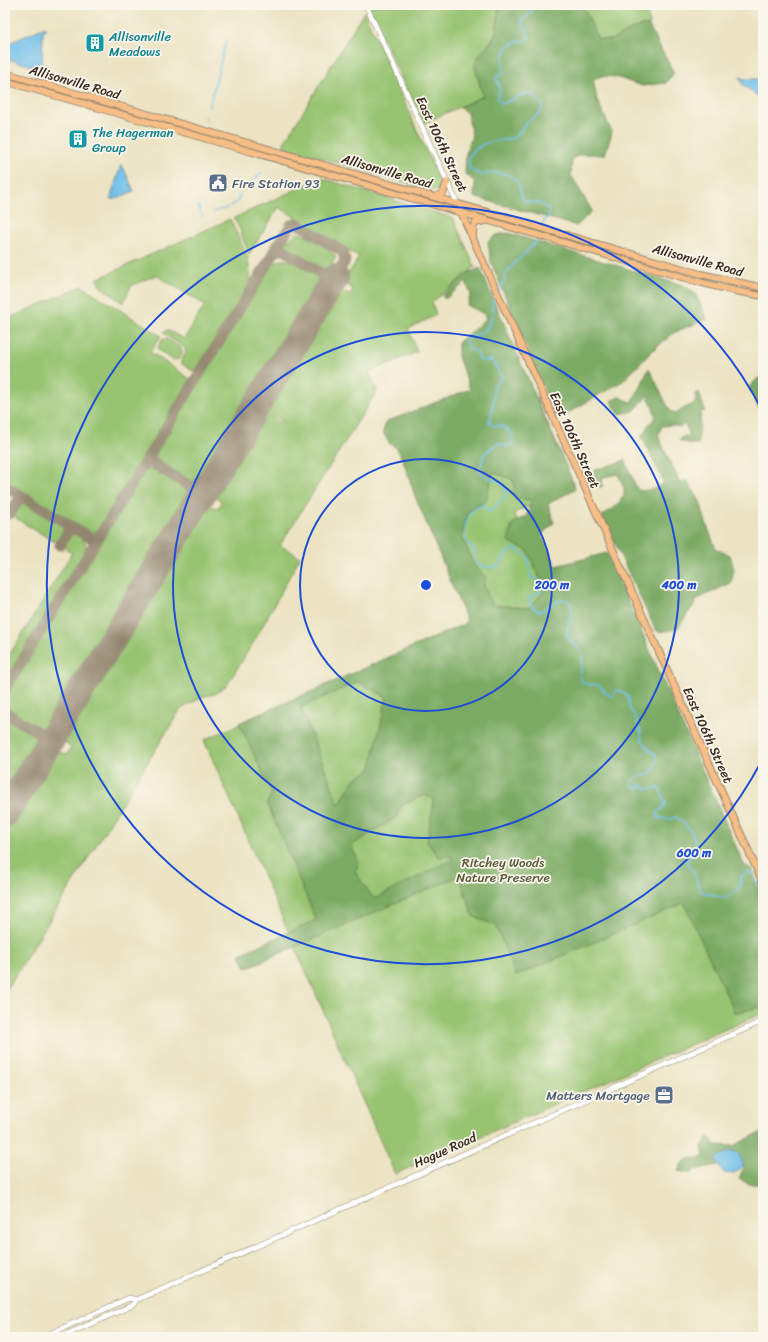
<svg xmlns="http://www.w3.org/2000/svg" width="768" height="1342" font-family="Sriracha,sans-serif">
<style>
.green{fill:#98c472;stroke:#6a7748}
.forest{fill:#7aaa64;stroke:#5a6a41;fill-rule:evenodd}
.water{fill:#6fbfea;stroke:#557484}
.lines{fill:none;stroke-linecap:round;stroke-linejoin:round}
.stream{stroke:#6fbfea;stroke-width:1.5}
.taxiway{stroke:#938670;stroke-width:11}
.runway{stroke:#938670;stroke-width:28}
.minor-casing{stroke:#938670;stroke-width:6}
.major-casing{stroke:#938670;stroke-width:8}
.minor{stroke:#fff;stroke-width:5}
.major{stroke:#f7be87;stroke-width:6}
.ring{fill:none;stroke:#1d4ed8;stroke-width:2}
.labels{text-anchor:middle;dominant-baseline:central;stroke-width:3.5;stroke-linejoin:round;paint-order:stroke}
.culture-label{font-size:13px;fill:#0d838f;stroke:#fbf7ec;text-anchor:start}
.street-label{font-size:13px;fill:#3b2a1e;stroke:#fbf7ec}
.service-label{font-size:13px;fill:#4e5e75;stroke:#fbf7ec;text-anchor:start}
.park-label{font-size:13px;fill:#575837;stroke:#fbf7ec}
.centre{fill:#1d4ed8;stroke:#fbf7ec;stroke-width:2}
.ring-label{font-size:12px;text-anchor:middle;font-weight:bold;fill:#1d4ed8;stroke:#fbf7ec;stroke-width:3.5;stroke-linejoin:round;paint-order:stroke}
</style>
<rect width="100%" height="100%" fill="#fbf7ec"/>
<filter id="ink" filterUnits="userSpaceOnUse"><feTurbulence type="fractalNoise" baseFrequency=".025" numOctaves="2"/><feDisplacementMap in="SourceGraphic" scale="8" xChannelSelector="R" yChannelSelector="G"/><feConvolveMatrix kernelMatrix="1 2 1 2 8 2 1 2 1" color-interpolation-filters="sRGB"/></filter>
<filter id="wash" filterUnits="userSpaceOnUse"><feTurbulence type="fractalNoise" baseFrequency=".012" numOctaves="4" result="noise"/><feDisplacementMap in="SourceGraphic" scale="16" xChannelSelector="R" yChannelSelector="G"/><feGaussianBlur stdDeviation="0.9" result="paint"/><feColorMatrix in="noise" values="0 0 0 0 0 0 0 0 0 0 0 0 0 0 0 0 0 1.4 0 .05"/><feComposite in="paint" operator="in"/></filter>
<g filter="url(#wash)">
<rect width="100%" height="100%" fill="#ebe3c2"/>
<!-- green -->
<path class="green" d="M368,5h130c1,9 0,25 -5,33 -6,11 -16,15 -18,28 0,4 7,24 8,30l-61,28z
M580,5h62l8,17 -1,4h-10l-28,14 -13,-1 -13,-29z
M364,12l77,172 -1,6 -7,1 -149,-44v-4z
M321,178l132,40 22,49 -43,35 4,13 -28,14 9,23 -48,20 8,19 -97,154 20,12 -44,81 -29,47 -12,9 -13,3 -21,12 -4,6 -172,277v-159l48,-79 7,-2 7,2 4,-6 -6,-6 -1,-6 140,-227 6,-3 8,2 4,-6 -5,-4 -1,-9 47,-76 2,-1 18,12 1,-2 -18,-12v-1l69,-114 7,-3 8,3 3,-6 -10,-7 16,-25 -80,-50 -30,47c-5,-11 -9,-27 -15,-36z
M230,219l18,39 3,24 -54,87 -4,2 -11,-7c-1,-6 5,-10 3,-16l-19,-13 -3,-3 4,-2 17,9 21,-34 -49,-30 -25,11 -8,17 -23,-17 -3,-7z
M297,233c16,5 27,11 39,24l-9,15 -43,-27z
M281,260c13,-1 39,10 38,26l-119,192 -6,4 -5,-1 -31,-19 -3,-5 1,-7 112,-182 6,-5z
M82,286l79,50 -11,16 40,27 -1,3 -91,148 -3,2h-7l-83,-51v-161z
M163,339h4l14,9 1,5 -3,6 -6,1 -15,-10v-3z
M523,367l52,119 -61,27 31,71 218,325v104l-368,161 -191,-434 269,-118 -85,-195z
M150,469h4l31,19 3,4 -1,7 -140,228 -6,2 -34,-20 -2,-2v-10l138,-225z
M24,503l38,23 2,5 -6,9 -5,1 -36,-22c-4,-5 1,-13 7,-16z
M72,534c9,1 15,7 14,16l-81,132v-20l67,-109 -5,-3 -2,-4 5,-10z
M5,717c10,6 32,13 31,27l-31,51z"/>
<!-- forest -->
<path class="forest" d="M498,5h82l5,5 13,29 13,1 28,-14h10l25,47 -8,10 -24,3 -26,-9 -14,-1 -9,3 4,21 15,32 -7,23 -24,-1 -9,5 -1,16 21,36 -15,15 -103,-29 1,-15 -10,-9 1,-20 6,-18 -5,-22 -7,-6 23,-11c-1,-6 -8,-26 -8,-30 2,-13 12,-17 18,-28 5,-8 6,-24 5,-33z
M508,233l177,53 11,9 11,24 -32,13 -22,18 -30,31 -62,36 -7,-4 -63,-151 -3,-20 8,-7z
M480,268l95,221 -27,15 6,19 -13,12 15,31 51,-13 137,312 8,4 11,27v110l-28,7 -51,-110 -168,73 -20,-50 -23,-10 -14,-40 -213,92 -6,-14 76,-34 -49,-117 5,-10 -33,-70 223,-98 5,-4 -52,-125 -15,-46 -11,-7 -6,-11 3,-10 84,-33 -12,-32v-14l28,-24 -2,-5 -17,-9 4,-11 -5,-12 -21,17 -3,-3 26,-23zM493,472l20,8 2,19 17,1 -5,15 -15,9 -4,18 19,8 18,40 -16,18 -36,-3 -9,-19 2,-9 -12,-12 -12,-29 6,-24 18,-11zM358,682l29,15 -17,73 -16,9 -15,26 -38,-98zM424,795l10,4 -7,43 12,15 13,-1 -1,4 -77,39 -19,-27 4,-10 -8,-16 44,-28 7,-13z
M649,368l21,43 5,2 20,-10 1,-9 3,-2 6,19h-4l-3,33h-7l-13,-4 6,-4h6l-5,-12 -5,3 -8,-2 -10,1 -4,10 22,47 7,-3 13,21 6,22 10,26 14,6 4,15 -3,13 -32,15 -22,31 -18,3 -4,-3 -53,-113 18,-13 1,-4 3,-2v-9l-6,-14 -15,3 -1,10 -9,-1 3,-6 -2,-7 1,-3 30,-10 12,29 3,2c9,-1 17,-2 24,-8l-23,-48 4,-2 3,-8 8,-8 -8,-22 -14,16 -15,3 -8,-13 8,-4 12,5 8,-12z
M763,376v41l-14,-30 8,-8z
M763,1133v54l-3,-3h-12l-9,-6 5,-11 -15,-5 -34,8 -7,3 -10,-2c5,-13 12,-13 24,-13l2,-4 -2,-7 7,-11 6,9 18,1 24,-12z"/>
<!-- water -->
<path class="water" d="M45,27l1,1 -3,4 -1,37 -37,-11v-13z
M740,77l4,2h19v21l-19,-14 -4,-7z
M121,165h1l12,26 -19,8h-4v-2z
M735,1151l4,3 4,10c-4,9 -10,10 -19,9l-9,-13c6,-6 11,-8 20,-9z"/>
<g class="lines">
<!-- stream -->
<path class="stream" d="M527,5l6,4 -2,4 -10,8c2,6 7,9 8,16l-4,4h-8l-11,7 -2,7 -1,18 -7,4 4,13 -3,8 5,6 24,-11 8,3 9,9 -2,7 -15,11 -10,14c-11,4 -24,3 -34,8 -5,3 -9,7 -13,11 -2,13 1,15 13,19 12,-4 28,-3 36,8 2,3 3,13 5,18 14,3 13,-2 26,9v6l-5,5 -2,5
M209,107l17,-66
M206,118v-1
M251,183l10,-10
M198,205l5,12
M230,206l7,-4 3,-7
M213,212l14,-4
M499,291c6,-8 4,-14 11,-23 6,-7 26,-24 28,-30
M496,294c-7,10 -1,26 -10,35 -4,5 -9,5 -14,7 -3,0 -5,4 -7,5l4,8 8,3 2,7 6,2 6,-1 11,16 -2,5 -5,3c-4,13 1,23 -6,38l4,4 7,-1 8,5 4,5v10l-8,1 -5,-3c-14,8 -17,11 -19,27 1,2 2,4 4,5 9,8 24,3 21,22 -6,4 -9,12 -17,15l-4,-7c-15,2 -22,21 -18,35 2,5 8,8 9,13 0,2 0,6 0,9l9,5h13c9,-9 4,-14 19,-18l12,8 3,21 6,1 4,4v8l-11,6 -2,3c1,5 6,8 11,11 8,-1 12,-7 19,-10 22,-9 10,25 8,33l6,9 9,8 2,4 -3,23 5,6 14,1 8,9 5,2 6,-6c15,6 9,8 12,19 1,3 5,5 6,8 2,6 1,9 5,15v7l10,13 5,2c2,8 -1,19 -10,21 -5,1 -9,0 -12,4 -1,1 -2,5 -2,6l4,4 7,-4 2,4 14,-1 7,15 -4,6 -5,4 1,5 13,1 5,-2c10,8 24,19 18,34 -1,3 -5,7 -8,10l7,9 7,21 24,7 5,-2 11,-9 1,-10 7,-5 5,2 10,20"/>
<!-- taxiway -->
<path class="taxiway" d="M272,254l19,-29 5,-2 4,2 43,27 2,9 -10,17
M146,459l56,35
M5,486l91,55
M10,514l11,-18
M60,545l11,-19
M5,689l269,-436 5,-3h5l50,31
M5,712l45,28"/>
<!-- runway -->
<path class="runway" d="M5,814l330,-536"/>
</g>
</g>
<g filter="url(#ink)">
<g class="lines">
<!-- minor casing -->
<g class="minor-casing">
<path id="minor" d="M366,5l91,198
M43,1337l86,-39 7,2
M61,1337l72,-32 3,-5 627,-279"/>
</g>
<!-- major casing -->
<g class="major-casing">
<path id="major" d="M5,73l696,201 62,14
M5,81l244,70 450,131 36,9 28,5
M435,197l8,-4 4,-11
M460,210l303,673
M473,237v-9l2,-5 10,-2"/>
</g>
<!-- minor -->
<use href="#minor" class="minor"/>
<!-- major -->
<use href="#major" class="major"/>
</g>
</g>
<!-- distance rings -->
<g class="ring">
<circle cx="426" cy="585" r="126"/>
<circle cx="426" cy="585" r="253"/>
<path d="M762 760A379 379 0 1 1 762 410"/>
</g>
<!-- icons -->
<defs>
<g id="building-square" transform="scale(1)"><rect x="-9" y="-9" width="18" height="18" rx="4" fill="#0f9aa8" stroke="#fbf7ec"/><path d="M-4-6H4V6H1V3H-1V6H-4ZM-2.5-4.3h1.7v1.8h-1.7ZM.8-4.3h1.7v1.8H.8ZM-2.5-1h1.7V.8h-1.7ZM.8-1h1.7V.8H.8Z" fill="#fff"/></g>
<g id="civic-square" transform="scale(1)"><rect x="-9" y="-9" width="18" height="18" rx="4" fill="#5c6f8a" stroke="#fbf7ec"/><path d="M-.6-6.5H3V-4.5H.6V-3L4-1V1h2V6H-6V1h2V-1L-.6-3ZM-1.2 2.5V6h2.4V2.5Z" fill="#fff"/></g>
<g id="office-square" transform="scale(1)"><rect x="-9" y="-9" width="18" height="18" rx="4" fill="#5c6f8a" stroke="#fbf7ec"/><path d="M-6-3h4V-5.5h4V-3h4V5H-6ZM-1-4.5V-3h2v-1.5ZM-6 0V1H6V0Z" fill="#fff"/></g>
</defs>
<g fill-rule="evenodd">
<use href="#building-square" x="95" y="43"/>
<use href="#building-square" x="78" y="139"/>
<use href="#civic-square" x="218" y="183"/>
<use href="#office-square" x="664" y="1095"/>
</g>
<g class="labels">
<!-- culture labels -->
<g class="culture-label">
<text x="109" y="36">Allisonville<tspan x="109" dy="15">Meadows</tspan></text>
<text x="92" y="132">The Hagerman<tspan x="92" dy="15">Group</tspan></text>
</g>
<!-- street labels -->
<g class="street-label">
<text transform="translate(75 82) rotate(16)">Allisonville Road</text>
<text transform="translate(442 144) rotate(65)">East 106th Street</text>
<text transform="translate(387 171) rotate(16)">Allisonville Road</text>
<text transform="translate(698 260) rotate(15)">Allisonville Road</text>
<text transform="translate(575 440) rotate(66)">East 106th Street</text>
<text transform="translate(708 735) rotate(66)">East 106th Street</text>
<text transform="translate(445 1150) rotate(-24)">Hague Road</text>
</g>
<!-- service labels -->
<g class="service-label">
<text x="232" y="183">Fire Station 93</text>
<text x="650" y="1095" text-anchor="end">Matters Mortgage</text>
</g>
<!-- park labels -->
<g class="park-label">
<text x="503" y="862">Ritchey Woods<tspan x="503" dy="15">Nature Preserve</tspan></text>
</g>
</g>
<circle cx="426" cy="585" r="6" class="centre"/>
<g class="ring-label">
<text x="552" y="589">200 m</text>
<text x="679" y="589">400 m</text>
<text x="694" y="857">600 m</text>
</g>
<!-- margin -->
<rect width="768" height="1342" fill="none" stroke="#fbf7ec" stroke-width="20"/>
</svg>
